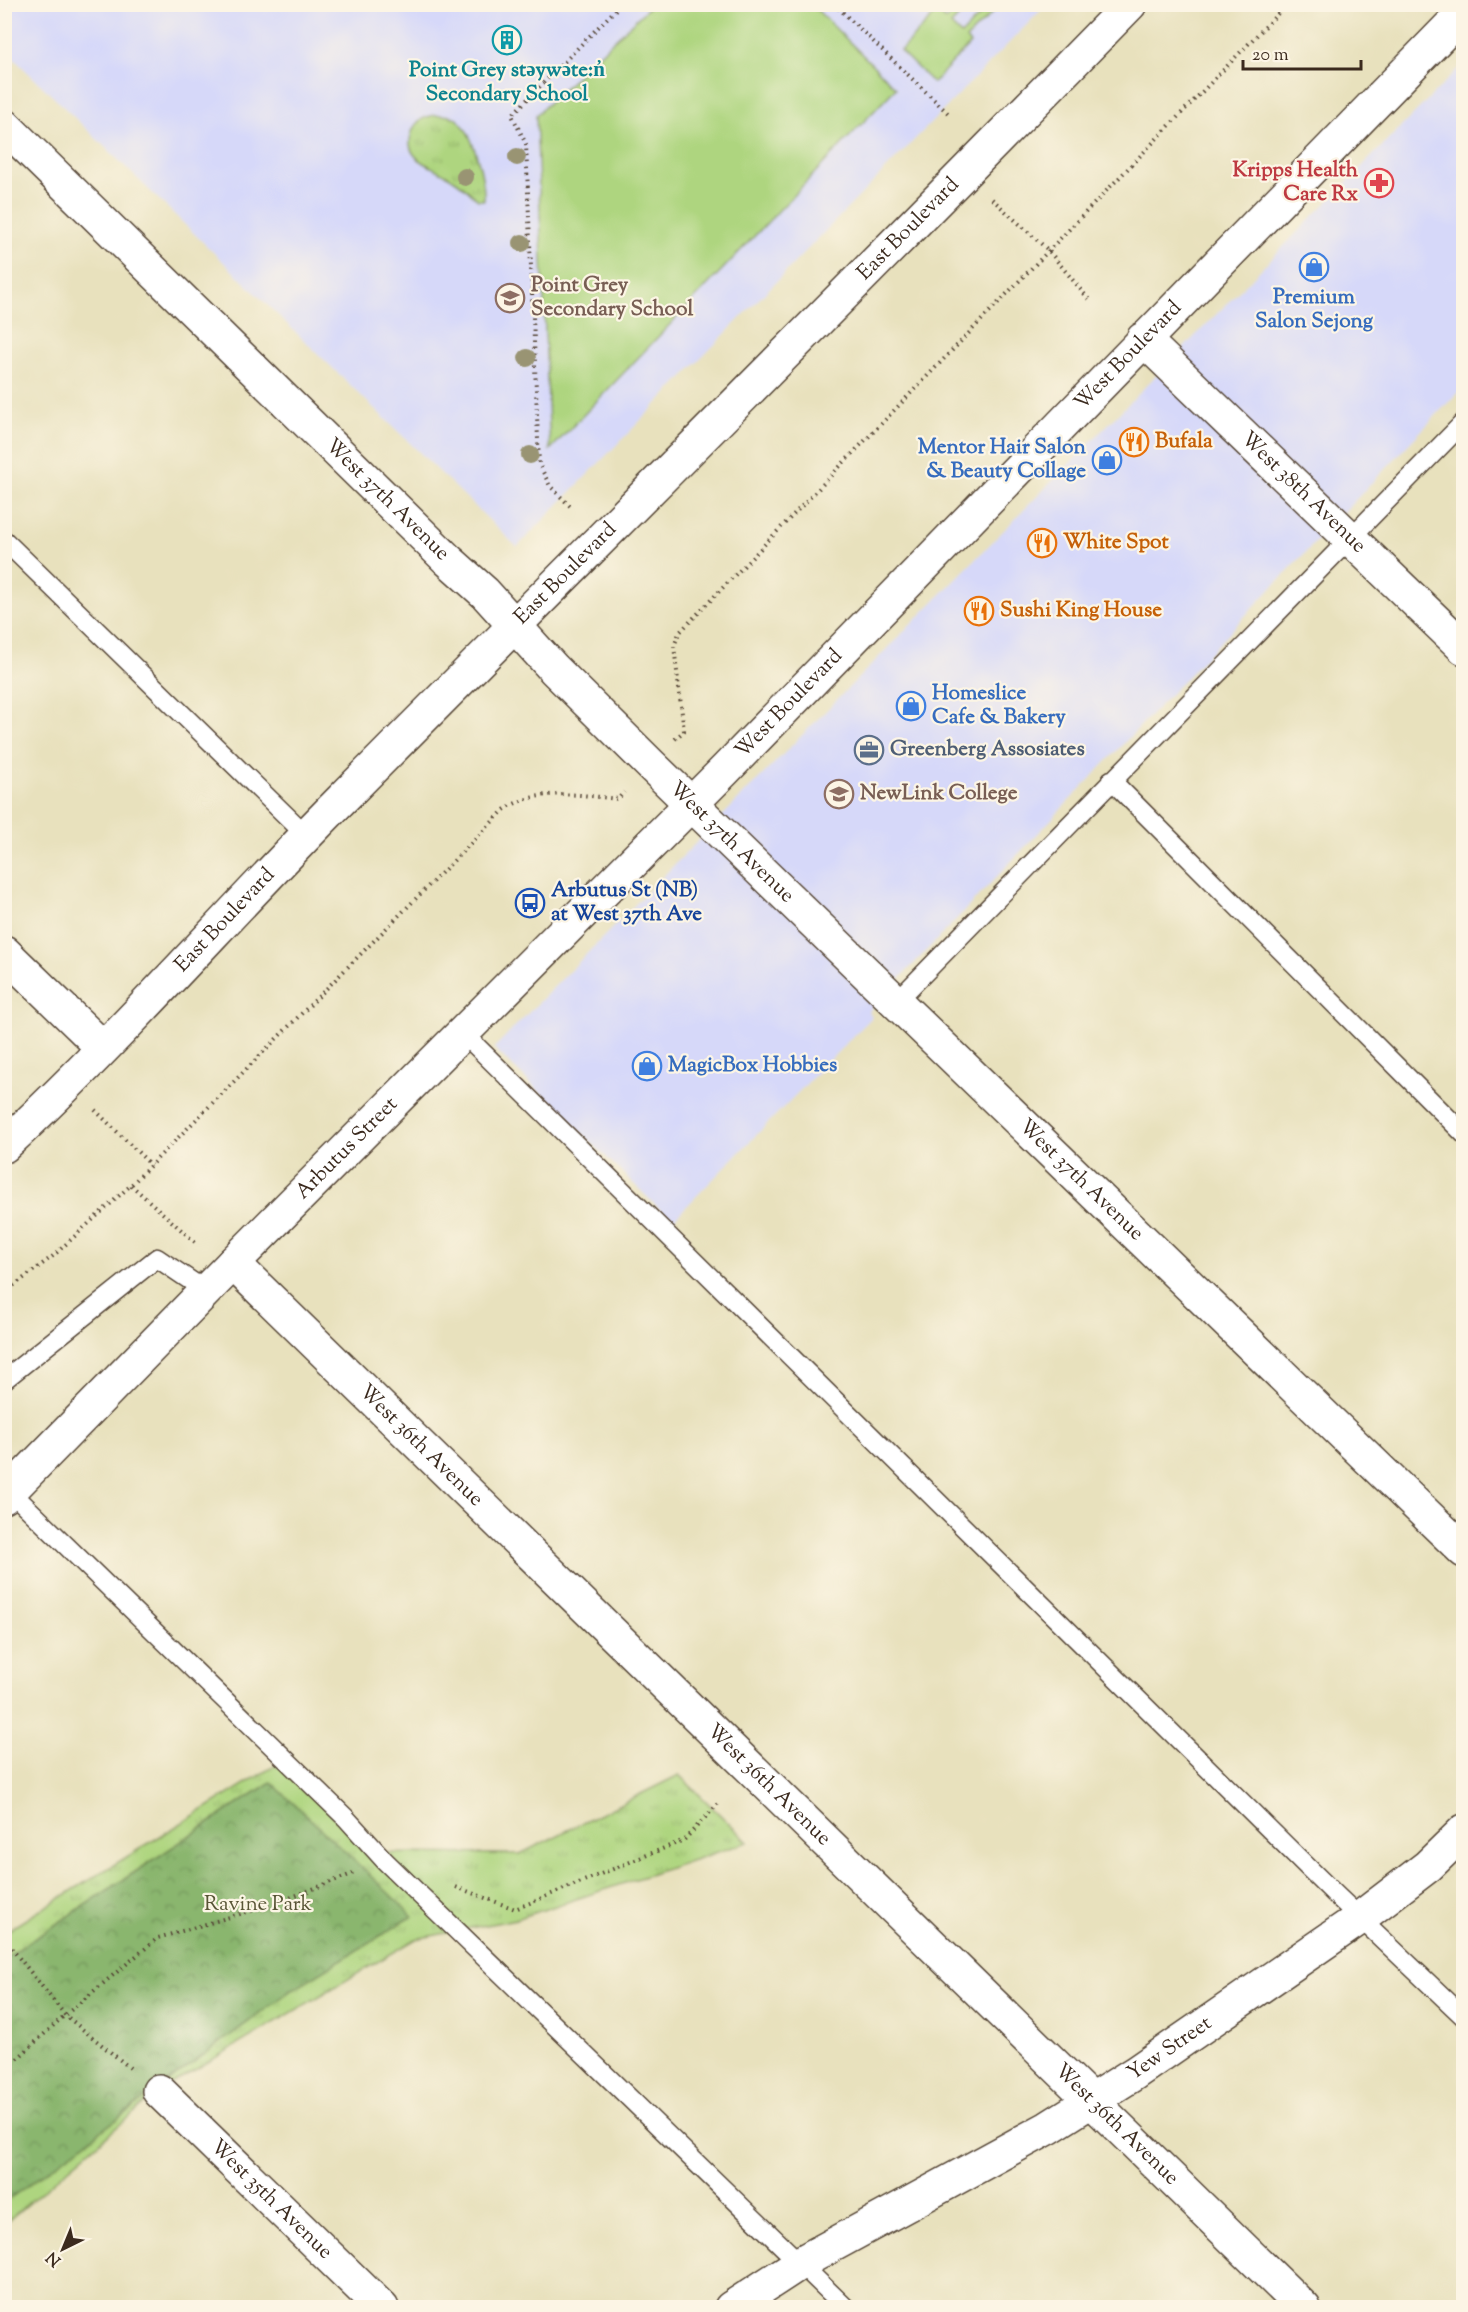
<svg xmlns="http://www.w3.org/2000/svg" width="1468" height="2312" font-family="'Sorts Mill Goudy',serif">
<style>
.built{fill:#d6d8f9}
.grass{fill:url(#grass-tufts);stroke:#74804e;stroke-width:1.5}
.forest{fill:url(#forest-crowns);stroke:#627046;stroke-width:1.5}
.pitch{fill:#aed57f;stroke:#74804e;stroke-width:1.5}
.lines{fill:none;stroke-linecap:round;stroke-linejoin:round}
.lane-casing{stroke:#554536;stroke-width:21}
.street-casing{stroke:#554536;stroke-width:36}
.secondary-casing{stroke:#554536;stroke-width:36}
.path{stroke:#554536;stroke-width:4;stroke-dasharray:1.5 4.5;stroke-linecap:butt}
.lane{stroke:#fff;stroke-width:18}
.street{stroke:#fff;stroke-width:33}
.secondary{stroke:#fff;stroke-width:33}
.tree{fill:#999473}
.labels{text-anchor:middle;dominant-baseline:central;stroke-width:4.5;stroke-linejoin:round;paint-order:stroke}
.culture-label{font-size:21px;font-weight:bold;fill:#0d838f;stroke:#fcf5e5}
.health-label{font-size:21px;font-weight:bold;fill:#be3a42;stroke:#fcf5e5;text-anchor:end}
.street-label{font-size:21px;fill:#3b2a1e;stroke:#fcf5e5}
.education-label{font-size:21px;font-weight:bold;fill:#785e54;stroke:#fcf5e5;text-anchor:start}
.shop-label{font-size:21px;font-weight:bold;fill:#366cbe;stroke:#fcf5e5;text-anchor:start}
.food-label{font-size:21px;font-weight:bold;fill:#c56008;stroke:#fcf5e5;text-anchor:start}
.service-label{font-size:21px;font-weight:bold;fill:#4e5e75;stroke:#fcf5e5;text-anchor:start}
.transit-label{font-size:21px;font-weight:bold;fill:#164399;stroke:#fcf5e5;text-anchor:start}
.park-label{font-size:21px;fill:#585536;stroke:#fcf5e5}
</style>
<defs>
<pattern id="grass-tufts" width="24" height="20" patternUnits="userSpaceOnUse" patternTransform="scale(1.5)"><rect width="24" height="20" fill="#aed57f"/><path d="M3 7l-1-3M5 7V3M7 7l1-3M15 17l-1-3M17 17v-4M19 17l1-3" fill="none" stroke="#97b76d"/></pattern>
<pattern id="forest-crowns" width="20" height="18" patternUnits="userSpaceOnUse" patternTransform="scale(1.5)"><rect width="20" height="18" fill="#8ab66e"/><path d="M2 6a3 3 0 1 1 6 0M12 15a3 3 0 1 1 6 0" fill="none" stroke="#72945a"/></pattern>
</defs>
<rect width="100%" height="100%" fill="#fcf5e5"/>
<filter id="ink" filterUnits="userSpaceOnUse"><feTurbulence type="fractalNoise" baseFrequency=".0167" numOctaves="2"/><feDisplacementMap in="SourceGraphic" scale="12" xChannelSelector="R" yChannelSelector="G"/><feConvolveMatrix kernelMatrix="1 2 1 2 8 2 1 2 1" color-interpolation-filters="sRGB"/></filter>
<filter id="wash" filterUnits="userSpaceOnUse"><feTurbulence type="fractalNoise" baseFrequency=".008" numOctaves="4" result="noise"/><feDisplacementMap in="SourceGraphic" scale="24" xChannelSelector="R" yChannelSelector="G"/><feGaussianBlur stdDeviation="1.35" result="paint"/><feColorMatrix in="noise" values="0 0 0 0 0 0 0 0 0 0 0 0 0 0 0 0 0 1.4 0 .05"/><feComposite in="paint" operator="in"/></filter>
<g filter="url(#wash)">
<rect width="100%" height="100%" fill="#e8e1bd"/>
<!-- built -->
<path class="built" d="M4,5h1042l-529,542 -512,-497z
M1463,64v323l-595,625 4,5 -200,204 -178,-173z"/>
<!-- grass -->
<path class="grass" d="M437,115c8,0 16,0 22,6 15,14 26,59 25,79h-6c-8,-7 -16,-16 -25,-21 -18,-13 -52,-18 -41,-47 4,-12 13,-16 25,-17z
M279,1763l94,90 147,1 159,-79 69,67 -232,77 -100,20 -257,152 -154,132v-291z"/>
<!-- forest -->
<path class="forest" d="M271,1782l142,134 -120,73 -288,213v-244z"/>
<!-- pitch -->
<path class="pitch" d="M961,4l9,1 -19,20 10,10 29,-30h10l-34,34 4,5 -37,39 -33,-32 37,-39 9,8z
M651,5h161l84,83 -346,362 -14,-335z"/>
</g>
<g filter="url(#ink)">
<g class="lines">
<!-- lane casing -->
<g class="lane-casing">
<path id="lane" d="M4,540l302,295
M1111,780l353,354
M896,1002l568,-580
M464,1034l872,861 128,122
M4,1380l153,-122 49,33
M10,1491l336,327 39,43 461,447"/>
</g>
<!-- street casing -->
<g class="street-casing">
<g id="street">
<path id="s1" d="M4,125l443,434 38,34 69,76 97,96 813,786"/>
<path id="s2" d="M1143,339l321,309"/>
<path d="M4,952l99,96"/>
<path id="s3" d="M4,1146c118,-110 224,-232 337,-346 263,-265 528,-528 789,-796"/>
<path id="s4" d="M233,1263l1071,1045"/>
<path id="s5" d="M159,2091l223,217"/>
<path id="s6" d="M731,2308l69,-45 248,-135 87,-55 225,-155 68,-52 36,-35"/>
</g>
</g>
<!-- secondary casing -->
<g class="secondary-casing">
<g id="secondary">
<path id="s7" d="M4,1497l229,-234 492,-493 739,-758"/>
</g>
</g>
<!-- path -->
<path class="path" d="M834,4l117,112
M992,199l56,51 43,52
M570,506l-20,-20 -11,-22 -13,-320 -14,-29 109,-111
M675,739l9,-8 -10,-85 5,-13 608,-629
M95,1110l56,55
M131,1185l65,58
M4,1293l49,-37 78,-71 373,-375c33,-23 76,-15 114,-11l6,-7
M456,1887l59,22 169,-69 34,-36
M4,1939l61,76 65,53
M4,2071l61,-56 93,-77 113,-33 86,-33"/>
<!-- lane -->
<use href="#lane" class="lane"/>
<!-- street -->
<use href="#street" class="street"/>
<!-- secondary -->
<use href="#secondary" class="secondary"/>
</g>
<!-- trees -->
<g class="tree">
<circle cx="517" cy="157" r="9"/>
<circle cx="465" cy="177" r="9"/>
<circle cx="522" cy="243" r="9"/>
<circle cx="527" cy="358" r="9"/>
<circle cx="530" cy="455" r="9"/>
</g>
</g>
<!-- icons -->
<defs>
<g id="building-ring" transform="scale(1.5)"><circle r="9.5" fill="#fcf5e5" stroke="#0f9aa8" stroke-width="1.5"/><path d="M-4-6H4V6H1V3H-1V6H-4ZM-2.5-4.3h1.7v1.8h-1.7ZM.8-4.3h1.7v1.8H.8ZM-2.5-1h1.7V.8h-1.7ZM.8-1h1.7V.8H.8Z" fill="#0f9aa8"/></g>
<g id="pharmacy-ring" transform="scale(1.5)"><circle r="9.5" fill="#fcf5e5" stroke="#e0444e" stroke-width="1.5"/><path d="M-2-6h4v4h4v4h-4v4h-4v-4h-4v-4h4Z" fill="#e0444e"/></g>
<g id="shop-ring" transform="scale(1.5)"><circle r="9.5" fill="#fcf5e5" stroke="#3f7fe0" stroke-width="1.5"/><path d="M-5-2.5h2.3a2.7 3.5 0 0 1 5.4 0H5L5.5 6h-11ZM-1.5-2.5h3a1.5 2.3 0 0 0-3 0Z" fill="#3f7fe0"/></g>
<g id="school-ring" transform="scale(1.5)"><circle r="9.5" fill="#fcf5e5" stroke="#8d6e63" stroke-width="1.5"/><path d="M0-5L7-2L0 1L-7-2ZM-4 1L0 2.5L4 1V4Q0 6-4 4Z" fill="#8d6e63"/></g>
<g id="restaurant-ring" transform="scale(1.5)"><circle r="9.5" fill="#fcf5e5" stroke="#e8710a" stroke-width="1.5"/><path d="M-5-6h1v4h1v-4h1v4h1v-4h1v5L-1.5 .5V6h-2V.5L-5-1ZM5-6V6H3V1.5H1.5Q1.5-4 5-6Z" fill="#e8710a"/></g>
<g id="office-ring" transform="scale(1.5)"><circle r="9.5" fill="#fcf5e5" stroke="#5c6f8a" stroke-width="1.5"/><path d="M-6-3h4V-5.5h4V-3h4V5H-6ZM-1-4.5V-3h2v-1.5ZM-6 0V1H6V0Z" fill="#5c6f8a"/></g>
<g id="university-ring" transform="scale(1.5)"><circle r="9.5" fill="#fcf5e5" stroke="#8d6e63" stroke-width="1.5"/><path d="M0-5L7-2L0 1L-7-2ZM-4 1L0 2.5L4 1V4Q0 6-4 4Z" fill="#8d6e63"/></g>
<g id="bus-ring" transform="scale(1.5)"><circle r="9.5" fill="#fcf5e5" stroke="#1a4fb4" stroke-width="1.5"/><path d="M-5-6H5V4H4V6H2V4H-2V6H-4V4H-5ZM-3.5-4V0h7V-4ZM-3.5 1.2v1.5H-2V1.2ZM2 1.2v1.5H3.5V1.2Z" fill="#1a4fb4"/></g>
</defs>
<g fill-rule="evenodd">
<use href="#building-ring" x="507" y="40"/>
<use href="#pharmacy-ring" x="1379" y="183"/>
<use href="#shop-ring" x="1314" y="267"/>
<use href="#school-ring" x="510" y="298"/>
<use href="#restaurant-ring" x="1134" y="442"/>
<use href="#shop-ring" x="1107" y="460"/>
<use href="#restaurant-ring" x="1042" y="543"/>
<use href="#restaurant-ring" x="979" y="611"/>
<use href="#shop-ring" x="911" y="706"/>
<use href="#office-ring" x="869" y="750"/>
<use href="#university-ring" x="839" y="794"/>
<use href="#bus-ring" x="530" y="903"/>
<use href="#shop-ring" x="647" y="1066"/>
</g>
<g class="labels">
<!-- culture labels -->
<g class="culture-label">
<text x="507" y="71">Point Grey stəywəte:n̓<tspan x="507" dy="24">Secondary School</tspan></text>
</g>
<!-- health labels -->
<g class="health-label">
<text x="1358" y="171">Kripps Health<tspan x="1358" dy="24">Care Rx</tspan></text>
</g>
<!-- street labels -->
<g class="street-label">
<text stroke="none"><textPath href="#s3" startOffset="1288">East Boulevard</textPath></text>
<text stroke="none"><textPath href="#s7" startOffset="1602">West Boulevard</textPath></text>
<text stroke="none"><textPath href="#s2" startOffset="222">West 38th Avenue</textPath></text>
<text stroke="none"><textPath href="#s1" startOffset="536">West 37th Avenue</textPath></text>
<text stroke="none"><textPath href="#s3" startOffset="802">East Boulevard</textPath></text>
<text stroke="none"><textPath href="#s7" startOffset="1116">West Boulevard</textPath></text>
<text stroke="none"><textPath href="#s1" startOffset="1022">West 37th Avenue</textPath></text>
<text stroke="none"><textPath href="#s3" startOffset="316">East Boulevard</textPath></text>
<text stroke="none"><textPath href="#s7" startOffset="489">Arbutus Street</textPath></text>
<text stroke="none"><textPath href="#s1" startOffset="1508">West 37th Avenue</textPath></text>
<text stroke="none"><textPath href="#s4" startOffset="262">West 36th Avenue</textPath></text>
<text stroke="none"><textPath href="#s4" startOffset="748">West 36th Avenue</textPath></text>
<text stroke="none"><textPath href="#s6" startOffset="510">Yew Street</textPath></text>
<text stroke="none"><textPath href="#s4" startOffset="1234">West 36th Avenue</textPath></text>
<text stroke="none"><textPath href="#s5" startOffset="156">West 35th Avenue</textPath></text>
</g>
<!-- education labels -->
<g class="education-label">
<text x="531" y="286">Point Grey<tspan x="531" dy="24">Secondary School</tspan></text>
<text x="860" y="794">NewLink College</text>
</g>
<!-- shop labels -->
<g class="shop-label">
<text x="1314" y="298" text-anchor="middle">Premium<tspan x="1314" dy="24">Salon Sejong</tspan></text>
<text x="1086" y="448" text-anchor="end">Mentor Hair Salon<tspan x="1086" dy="24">&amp; Beauty Collage</tspan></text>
<text x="932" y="694">Homeslice<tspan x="932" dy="24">Cafe &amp; Bakery</tspan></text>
<text x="668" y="1066">MagicBox Hobbies</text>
</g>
<!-- food labels -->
<g class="food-label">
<text x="1155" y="442">Bufala</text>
<text x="1063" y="543">White Spot</text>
<text x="1000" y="611">Sushi King House</text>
</g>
<!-- service labels -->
<g class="service-label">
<text x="890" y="750">Greenberg Assosiates</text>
</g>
<!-- transit labels -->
<g class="transit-label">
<text x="551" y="891">Arbutus St (NB)<tspan x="551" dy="24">at West 37th Ave</tspan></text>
</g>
<!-- park labels -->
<g class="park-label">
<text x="258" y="1905">Ravine Park</text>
</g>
</g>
<!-- margin -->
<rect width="1468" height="2312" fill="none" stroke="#fcf5e5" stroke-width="24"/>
<!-- north arrow -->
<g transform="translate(63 2249) rotate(223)" stroke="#fcf5e5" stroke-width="4.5" paint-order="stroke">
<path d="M0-4.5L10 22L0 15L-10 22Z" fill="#3b2a1e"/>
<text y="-9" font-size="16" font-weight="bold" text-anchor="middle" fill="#3b2a1e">N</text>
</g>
<!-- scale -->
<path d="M1243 60v9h118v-9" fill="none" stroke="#3b2a1e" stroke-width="3"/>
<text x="1252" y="60" font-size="18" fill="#3b2a1e" stroke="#fcf5e5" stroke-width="4.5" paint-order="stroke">20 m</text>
</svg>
